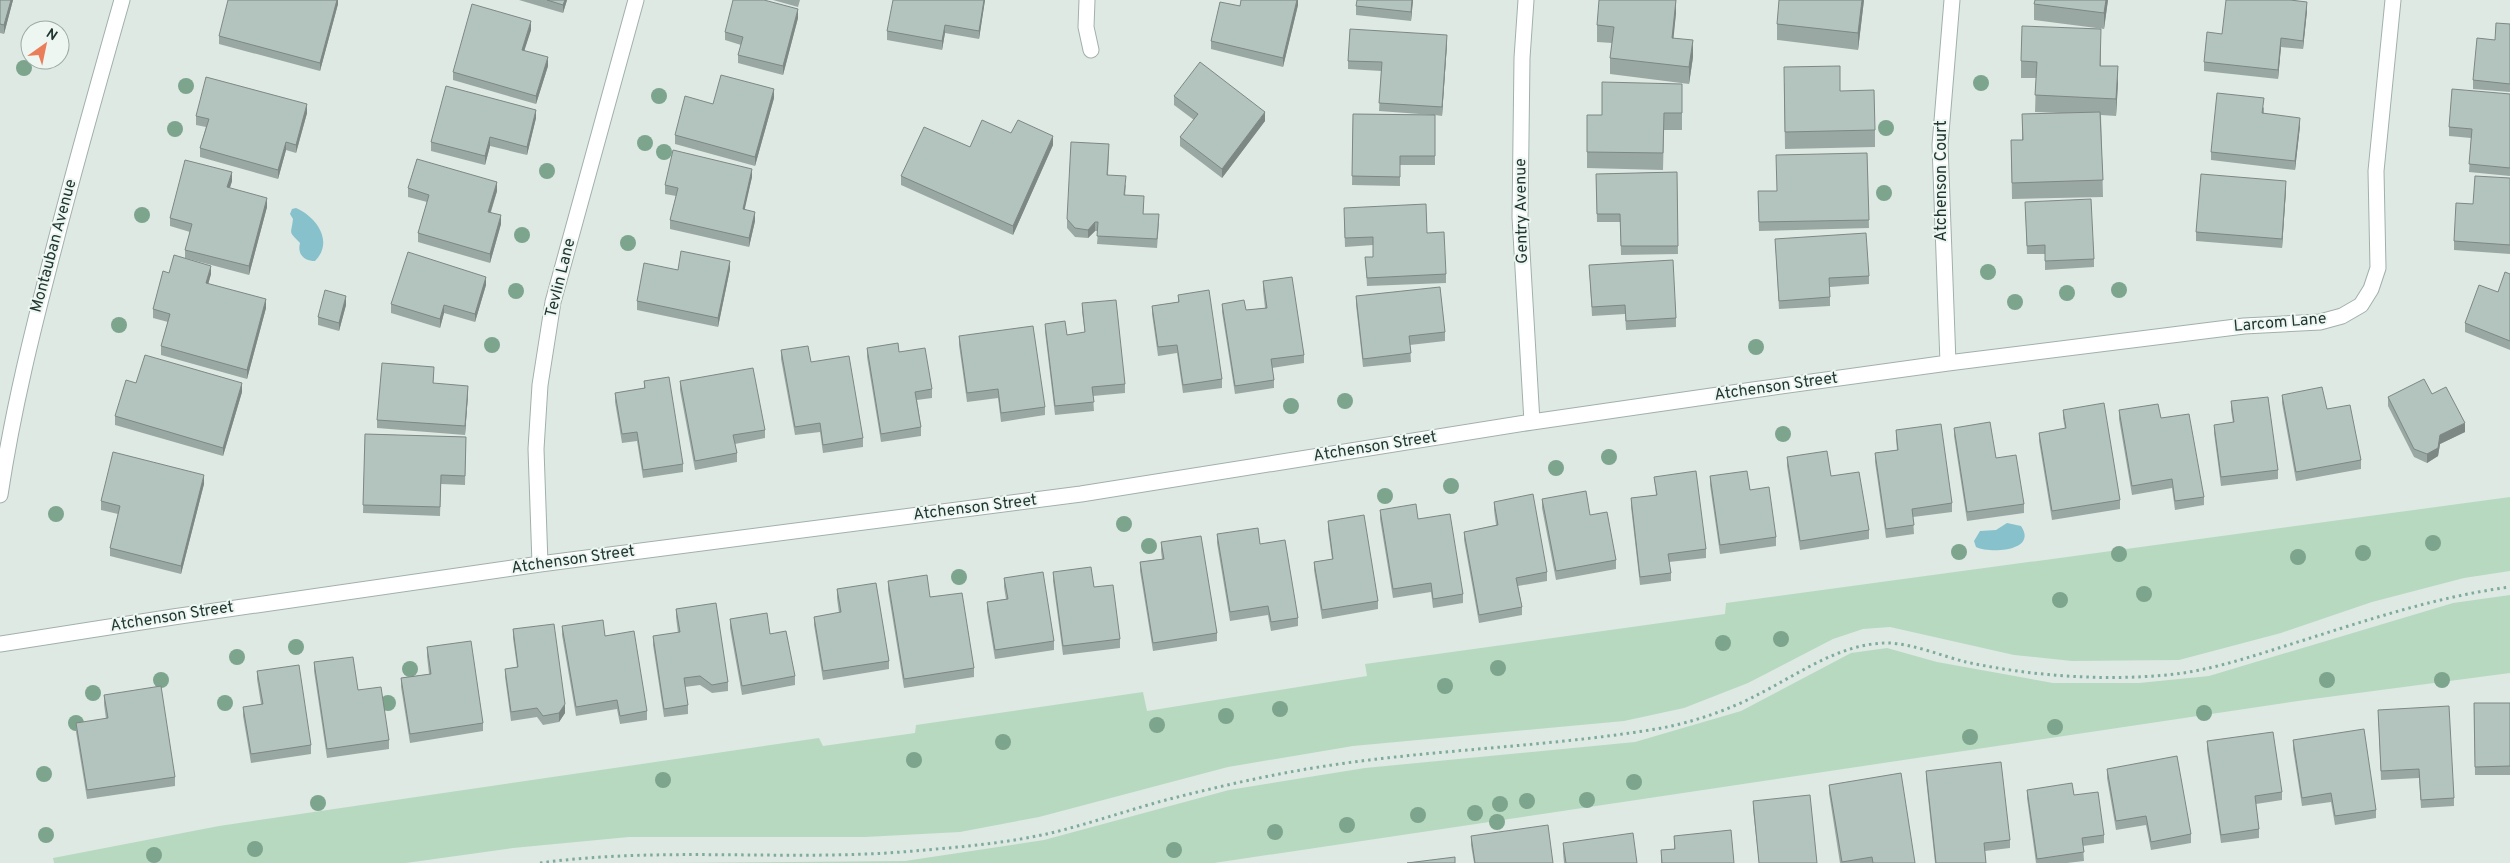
<svg xmlns="http://www.w3.org/2000/svg" width="2510" height="863" font-family="Overpass,sans-serif">
<style>
.green{fill:#b7d9c0}
.water{fill:#87c1cc}
.lines{fill:none;stroke-linecap:round;stroke-linejoin:round}
.minor-casing{stroke:#a1b0ab;stroke-width:17}
.path{stroke:#7fab9d;stroke-width:3;stroke-dasharray:2.5 4;stroke-linecap:butt}
.minor{stroke:#fff;stroke-width:15}
.tree{fill:#7da48d}
.wall{fill:#9aa8a3}
.shaded-wall{fill:#7d8884}
.building{fill:#b3c3bd;stroke:#7d8884}
.labels{text-anchor:middle;dominant-baseline:central;stroke-width:4;stroke-linejoin:round;paint-order:stroke}
.street-label{font-size:16px;fill:#203731;stroke:#eef6f2}
</style>
<rect width="100%" height="100%" fill="#dee9e4"/>
<!-- green -->
<path class="green" d="M2510,497v74l-46,7 -92,24 -91,31 -102,27 -107,1 -58,-6 -124,-28 -27,2 -30,10 -85,44 -64,25 -60,13 -271,25 -125,21 -189,50 -79,15 -95,5h-236l-116,11 -107,15h-352l-1,-5 166,-32 600,-88 4,8 92,-13 1,-8 227,-33 4,19 220,-35 -2,-12 360,-50 1,-11z
M2510,595v78l-205,27 -1091,163h-543l234,-2 139,-21 185,-50 136,-22 270,-26 106,-31 110,-58 36,-5 50,14 116,21h86l70,-7 244,-73z"/>
<!-- water -->
<path class="water" d="M296,208c21,9 38,34 19,53 -11,0 -18,-7 -15,-18 -12,-13 -9,-7 -7,-24l-3,-5 2,-5z
M2007,523l14,3c17,25 -30,28 -45,21l-2,-6 6,-10 16,-1z"/>
<g class="lines">
<!-- minor casing -->
<g class="minor-casing">
<path id="minor" d="M1087,0l-1,27 5,23
M1526,0l-4,58 -2,159 12,205
M1948,363l-8,-218 12,-145
M0,495c13,-87 33,-166 55,-251 21,-82 44,-163 67,-244
M540,564l-4,-115 4,-64 13,-83 83,-302
M0,644l173,-27 367,-53 541,-70 451,-72 221,-32 195,-27 296,-37 76,-4 22,-6 19,-11 10,-16 7,-21 -2,-97 17,-171"/>
</g>
<!-- path -->
<path class="path" d="M540,863c124,-17 250,-1 374,-12 46,-4 96,-8 141,-19 36,-9 71,-21 107,-31 42,-11 85,-21 128,-29 123,-23 249,-23 372,-44 31,-6 67,-18 95,-33 40,-20 83,-52 130,-52 24,0 55,13 79,19 65,14 136,19 201,13 41,-4 80,-17 118,-29 74,-23 148,-49 225,-59"/>
<!-- minor -->
<use href="#minor" class="minor"/>
</g>
<!-- trees -->
<g class="tree">
<circle cx="24" cy="68" r="8"/>
<circle cx="1981" cy="83" r="8"/>
<circle cx="186" cy="86" r="8"/>
<circle cx="659" cy="96" r="8"/>
<circle cx="1886" cy="128" r="8"/>
<circle cx="175" cy="129" r="8"/>
<circle cx="645" cy="143" r="8"/>
<circle cx="664" cy="152" r="8"/>
<circle cx="547" cy="171" r="8"/>
<circle cx="1884" cy="193" r="8"/>
<circle cx="142" cy="215" r="8"/>
<circle cx="522" cy="235" r="8"/>
<circle cx="628" cy="243" r="8"/>
<circle cx="1988" cy="272" r="8"/>
<circle cx="2119" cy="290" r="8"/>
<circle cx="516" cy="291" r="8"/>
<circle cx="2067" cy="293" r="8"/>
<circle cx="2015" cy="302" r="8"/>
<circle cx="119" cy="325" r="8"/>
<circle cx="492" cy="345" r="8"/>
<circle cx="1756" cy="347" r="8"/>
<circle cx="1345" cy="401" r="8"/>
<circle cx="1291" cy="406" r="8"/>
<circle cx="1783" cy="434" r="8"/>
<circle cx="1609" cy="457" r="8"/>
<circle cx="1556" cy="468" r="8"/>
<circle cx="1451" cy="486" r="8"/>
<circle cx="1385" cy="496" r="8"/>
<circle cx="56" cy="514" r="8"/>
<circle cx="1124" cy="524" r="8"/>
<circle cx="2433" cy="543" r="8"/>
<circle cx="1149" cy="546" r="8"/>
<circle cx="1959" cy="552" r="8"/>
<circle cx="2363" cy="553" r="8"/>
<circle cx="2119" cy="554" r="8"/>
<circle cx="2298" cy="557" r="8"/>
<circle cx="959" cy="577" r="8"/>
<circle cx="2144" cy="594" r="8"/>
<circle cx="2060" cy="600" r="8"/>
<circle cx="1781" cy="639" r="8"/>
<circle cx="1723" cy="643" r="8"/>
<circle cx="296" cy="647" r="8"/>
<circle cx="237" cy="657" r="8"/>
<circle cx="1498" cy="668" r="8"/>
<circle cx="410" cy="669" r="8"/>
<circle cx="161" cy="680" r="8"/>
<circle cx="2327" cy="680" r="8"/>
<circle cx="2442" cy="680" r="8"/>
<circle cx="1445" cy="686" r="8"/>
<circle cx="93" cy="693" r="8"/>
<circle cx="225" cy="703" r="8"/>
<circle cx="388" cy="703" r="8"/>
<circle cx="1280" cy="709" r="8"/>
<circle cx="2204" cy="713" r="8"/>
<circle cx="1226" cy="716" r="8"/>
<circle cx="76" cy="723" r="8"/>
<circle cx="1157" cy="725" r="8"/>
<circle cx="2055" cy="727" r="8"/>
<circle cx="1970" cy="737" r="8"/>
<circle cx="1003" cy="742" r="8"/>
<circle cx="914" cy="760" r="8"/>
<circle cx="44" cy="774" r="8"/>
<circle cx="663" cy="780" r="8"/>
<circle cx="1634" cy="782" r="8"/>
<circle cx="1587" cy="800" r="8"/>
<circle cx="1527" cy="801" r="8"/>
<circle cx="318" cy="803" r="8"/>
<circle cx="1500" cy="804" r="8"/>
<circle cx="1475" cy="813" r="8"/>
<circle cx="1418" cy="815" r="8"/>
<circle cx="1497" cy="822" r="8"/>
<circle cx="1347" cy="825" r="8"/>
<circle cx="1275" cy="832" r="8"/>
<circle cx="46" cy="835" r="8"/>
<circle cx="255" cy="849" r="8"/>
<circle cx="1174" cy="850" r="8"/>
<circle cx="154" cy="855" r="8"/>
</g>
<!-- wall -->
<path class="wall" d="M0,0h13l-9,34 -4,-1z
M338,0v4l-18,67 -101,-27v-8z
M519,0h48l-4,13z
M773,0h27l-2,7z
M985,0l-6,39 -34,-6 -3,17 -55,-10v-9z
M1298,0v5l-15,62 -72,-18v-8l29,-35z
M1413,0l-2,21 -55,-6v-9z
M1676,0v13l-3,25 20,19 -4,27 -79,-10v-16l2,-15 -15,-1v-17z
M1864,0l-6,50 -81,-10v-16z
M2108,0l-4,29 -70,-9v-16z
M2307,11l-4,38 -22,-2 -3,32 -74,-8v-9l18,-28z
M798,18l-15,57 -45,-12v-8l3,-10 -16,-5v-8z
M2510,24v68l-37,-3v-9z
M531,30l-7,20 24,16 -12,38 -83,-24v-8z
M1447,44l-5,72 -7,-1v50h-35v21l-48,-1 1,-71 80,1 -54,-4 2,-40 -33,-2v-8z
M2101,46v20l17,17 -2,33 -15,-1 2,82 -91,2 -1,-59h11v-26l39,-1 -26,-1 1,-34h-15v-17z
M1784,83l56,8 35,39v17l-90,2z
M1682,84v46h-18l-1,40 -76,-2v-53h15z
M2510,94v82l-41,-4 2,-34 -22,-2v-9z
M1174,96l91,25 -43,57 -42,-32v-9l14,-17 -20,-15z
M774,98l-19,68 -80,-22v-9l38,-31z
M2264,107v6l36,13 -5,44 -84,-10v-8z
M307,113l-11,40 -10,-3 -8,29 -78,-22v-9l6,-21 -10,-2v-9z
M536,118l-9,37 -37,-9 -5,19 -54,-14v-9z
M1011,133l42,12 -40,90 -112,-50v-9l69,-29z
M1109,152l-1,23 18,10 -1,11 19,9 -1,9 16,9 -2,25 -60,-4 1,-13h-3l-7,7 -13,-1 -8,-9v-9z
M1867,153l2,75 -110,3 -1,-40h19z
M1677,172l1,82 -57,1 -1,-33h-23l-1,-48z
M752,177l-8,32 11,12 -6,26 -79,-18v-9l6,-24 -11,-2v-9z
M2510,178v76l-56,-4v-9l19,-37z
M232,181l-2,7 37,19 -18,68 -64,-17v-8l5,-18 -20,-6v-8z
M408,188l89,3 -6,21 10,12 -11,39 -72,-21v-9l9,-31 -19,-5z
M2286,190l-4,58 -86,-7v-9z
M2025,202l69,57v8l-49,3v-16h-18z
M1344,217l83,16 19,41v9l-79,3 -2,-29h8v-12l-28,2z
M1775,239l94,37v8l-39,3v19l-51,3z
M1589,265l87,53v9l-50,3 -1,-16 -33,2z
M730,269l-12,58 -81,-17v-9l41,-31z
M169,273l42,1 -3,10 58,24 -19,71 -86,-24v-9l7,-24 -15,-4v-9z
M2510,274v76l-45,-18v-9l33,-31z
M1263,281l41,74v8l-32,5 2,12v8l-39,6 -13,-82v-8l24,6 19,-2 -2,-18z
M486,285l-11,37 -31,-9 -4,15 -49,-15v-9z
M1178,295l44,84v9l-39,5 -6,-40 -19,3 -6,-42v-8l26,-4z
M1356,296l89,36v9l-35,4 1,17 -48,5 -7,-62z
M1082,303l43,81v9l-32,3 1,15 -39,4 -10,-83v-8l22,11 18,-2 -3,-21z
M346,305l-7,26 -21,-6v-8z
M959,336l86,71v8l-44,7 -3,-24 -31,4 -8,-57z
M867,348l32,4 33,37v9l-15,2 4,27v9l-40,6 -14,-85z
M781,350l82,88v9l-40,6 -3,-21 -25,3 -14,-76z
M434,376l-1,7 35,12 -3,40 -88,-7v-8z
M644,381l39,83v8l-40,6 -6,-37 -15,2 -7,-41v-9l29,-5z
M680,381l85,49v8l-30,6 2,9v9l-42,8 -15,-80z
M242,392l-19,64 -108,-31v-9z
M2432,394l33,38 -25,12 -2,12 -11,7 -13,-6 -26,-51v-9z
M2282,395l45,14 34,51v9l-65,12 -14,-78z
M2231,401l47,69v9l-57,7 -7,-53v-8l19,-2 -2,-13z
M2063,410l57,90v9l-68,11 -13,-79v-8l26,-4 -2,-11z
M2119,410l42,8 43,79v8l-29,5 -3,-22 -40,7 -13,-76z
M1954,428l42,30 28,46v9l-57,8 -13,-85z
M1896,430l56,73v9l-39,5 1,17 -28,4 -11,-76v-9l22,-3 -1,-11z
M365,434l101,3 -1,48 -24,-1 -1,32 -77,-3z
M1787,457l44,19 38,54v9l-69,11 -13,-84z
M1710,476l40,14 26,47v9l-56,8 -10,-69z
M1654,477l52,72v9l-37,4 2,11v8l-31,4 -9,-78v-9l25,-3z
M204,484l-23,90 -71,-18v-8l8,-34 -17,-4v-9z
M1542,499l48,16 26,45v9l-60,11 -14,-72z
M1494,502l53,70v9l-29,5 4,21v8l-43,8 -15,-83v-8l32,-7 -2,-15z
M1380,510l38,9 45,75v9l-30,5 -2,-16 -38,6 -13,-79z
M1328,521l50,80v8l-56,10 -8,-49v-8l18,-3 -4,-29z
M1217,534l43,10 38,74v8l-27,5 -3,-16 -38,6 -13,-78z
M1161,542l56,91v8l-64,10 -13,-80v-9l22,-3 -1,-8z
M1053,572l41,15 26,52v9l-57,7 -10,-74z
M1004,578l50,63v9l-59,9 -8,-48v-9l19,-3 -2,-12z
M888,581l86,87v9l-70,11 -16,-98z
M837,589l52,72v8l-66,11 -9,-55v-8l25,-4 -2,-15z
M676,609l52,73v9l-16,2 -12,-8 -15,2 3,18v9l-24,3 -11,-72v-9l25,-3 -2,-16z
M730,619l65,57v9l-53,10 -12,-67z
M562,626l43,10 42,75v9l-27,4 -3,-15 -41,7 -14,-81z
M513,629l52,84 -6,9 -16,3 -6,-8 -26,4 -6,-44v-8l12,-2 -4,-29z
M427,647l56,76v8l-73,12 -9,-56v-9l28,-4 -2,-18z
M314,662l44,28 31,50v9l-62,9 -13,-87z
M257,671l54,74v9l-60,9 -8,-47v-9l18,-3 -4,-25z
M104,695l71,82v9l-88,13 -11,-67v-9l30,-4 -2,-15z
M2474,703h36v72h-35z
M2378,710l76,88v8l-33,2 -2,-30 -38,2z
M2293,740l83,70v8l-41,7 -4,-23 -29,4 -9,-57z
M2207,741l75,51v8l-26,4 3,25v9l-38,5 -14,-93z
M2107,769l84,65v9l-40,7 -5,-25 -30,5 -9,-52z
M1926,771l84,69v8l-25,3 1,12h-51l-9,-84z
M1829,785l86,78h-75l-11,-70z
M2027,790l47,5 30,40v8l-21,3 1,15 -17,2h-31l-9,-65z
M1753,801l64,62h-58l-6,-54z
M1471,836l82,27h-79l-3,-18z
M1674,836l60,27h-73v-13l13,-1z
M1563,843l74,20h-73l-1,-11z"/>
<!-- shaded-wall -->
<path class="shaded-wall" d="M11,0h2l-9,34v-9z
M337,0h1v4l-18,67v-8z
M565,0h2l-4,13v-8z
M984,0h1l-6,39v-8z
M1297,0h1v5l-15,62v-9z
M1412,0h1l-2,21v-9z
M1676,0v13l-4,41v-16z
M1862,0h2l-6,50v-17z
M2106,0h2l-4,29v-16z
M2307,2v9l-4,38v-8z
M798,9v9l-15,57v-9z
M531,21v9l-9,28v-8z
M945,25v8l-3,17v-9z
M1447,35v9l-5,72v-9z
M2281,38v9l-3,32v-9z
M1693,40v17l-4,27v-17z
M548,57v9l-12,38v-8z
M2118,66v17l-2,33v-17z
M774,89v9l-19,68v-9z
M307,104v9l-11,40v-8z
M536,110v8l-9,37v-8z
M1265,112v9l-43,57v-9z
M2300,118v8l-5,44v-9z
M1053,136v9l-40,90v-9z
M490,137v9l-5,19v-9z
M286,142v8l-8,29v-9z
M752,169v8l-9,40v-8z
M232,172v9l-5,15v-9z
M2286,181v9l-4,58v-9z
M497,182v9l-9,29v-8z
M267,198v9l-18,68v-9z
M755,212v9l-6,26v-9z
M501,215v9l-11,39v-9z
M1095,222v9l-7,7v-8z
M730,261v8l-12,58v-9z
M211,266v8l-5,18v-9z
M486,277v8l-11,37v-8z
M346,296v9l-7,26v-8z
M266,299v9l-19,71v-9z
M444,305v8l-4,15v-9z
M242,383v9l-19,64v-8z
M468,386v9l-3,40v-9z
M2465,423v9l-25,12 -2,12 -11,7v-9l13,-19z
M204,475v9l-23,90v-8z
M565,704v9l-6,9v-9z"/>
<!-- building -->
<path class="building" d="M0,0h11l-7,25 -4,-1z
M228,0h109l-17,63 -101,-27z
M547,0h18l-2,5z
M733,0h31l34,9 -15,57 -45,-11 5,-18 -18,-5z
M893,0h91l-5,31 -34,-6 -3,16 -55,-10z
M1241,0h56l-14,58 -72,-17 9,-39 20,4z
M1357,0h55l-1,12 -55,-6z
M1599,0h77l-4,38 21,2 -4,27 -79,-9 4,-31 -17,-2z
M1779,0h83l-4,33 -81,-9z
M2035,0h71l-2,13 -70,-9z
M2226,0h64l17,2 -4,39 -22,-3 -3,32 -74,-8 3,-30 15,2z
M472,4l59,17 -9,29 26,7 -12,39 -83,-24z
M2496,23l14,1v60l-37,-4 4,-42 18,2z
M2022,26l79,3 -1,37h18l-2,33 -81,-4 2,-33 -16,-1z
M1350,29l97,6 -5,72 -63,-4 3,-41 -34,-1z
M1200,62l65,50 -43,57 -42,-32 18,-23 -24,-18z
M1840,66v25l34,-1 1,40 -90,2 -1,-65z
M721,75l53,14 -19,68 -80,-22 10,-39 28,8z
M206,77l101,27 -11,41 -10,-3 -8,28 -78,-22 9,-29 -13,-3z
M1602,82l80,2v29h-18l-1,40 -76,-1v-37h15z
M446,86l90,24 -9,37 -37,-10 -5,19 -54,-14z
M2452,89l58,5v74l-41,-4 3,-35 -23,-2z
M2217,93l47,5 -2,15 38,5 -5,43 -84,-9z
M2100,112l3,68 -91,3 -1,-43h12l-1,-26z
M1353,114l82,1v41h-35v21l-48,-1z
M982,120l29,13 7,-13 35,16 -40,90 -112,-50 23,-49 46,20z
M1071,142l38,2 -2,31 19,1 -2,19 20,1 -1,18h16l-2,25 -60,-3 1,-14h-3l-7,8 -13,-2 -8,-9z
M673,150l79,19 -9,40 12,3 -6,26 -79,-18 8,-32 -13,-3z
M1867,153l2,67 -110,2 -1,-31h19l-1,-36z
M417,159l80,23 -9,30 13,3 -11,39 -72,-21 11,-38 -21,-7z
M185,160l47,12 -5,15 40,11 -18,68 -64,-16 7,-26 -22,-6z
M1677,172l1,74h-57l-1,-32h-23l-1,-40z
M2201,174l85,7 -4,58 -86,-7z
M2475,176l35,2v67l-56,-4 2,-38 17,1z
M2091,199l3,60 -49,2v-16l-18,1 -2,-44z
M1426,204l1,29 17,-1 2,42 -79,4 -2,-21h8v-20l-28,1 -1,-30z
M1866,233l3,43 -40,2 1,19 -51,4 -4,-62z
M681,251l49,10 -12,57 -81,-17 7,-38 34,7z
M408,252l78,25 -11,37 -31,-9 -4,14 -49,-15z
M174,255l37,11 -5,17 60,16 -19,71 -86,-24 9,-32 -17,-5 10,-38 6,2z
M1673,260l3,58 -50,3 -1,-16 -33,2 -3,-42z
M2505,272l5,2v67l-45,-18 14,-38 19,7z
M1292,277l12,78 -33,4 3,21 -39,6 -13,-82 22,-4 2,10 21,-2 -4,-27z
M1440,287l5,45 -36,4 2,17 -48,6 -7,-63z
M325,290l21,6 -7,27 -21,-6z
M1209,290l13,89 -39,6 -6,-40 -19,2 -6,-41 27,-4 -1,-7z
M1116,300l9,84 -33,3 2,15 -39,4 -10,-82 20,-3 2,14 18,-3 -3,-29z
M1033,326l12,81 -44,6 -3,-24 -31,4 -8,-57z
M898,343l1,9 26,-4 7,41 -17,3 6,35 -40,7 -14,-86z
M808,346l3,16 38,-6 14,82 -40,7 -3,-22 -25,4 -14,-77z
M145,355l97,28 -19,65 -108,-32 11,-36 10,3z
M382,363l52,4 -1,16 35,3 -3,40 -88,-6z
M753,368l12,62 -32,5 4,18 -42,8 -15,-80z
M669,377l14,87 -40,6 -6,-38 -15,2 -7,-41 30,-5 -1,-7z
M2424,379l8,15 14,-7 19,36 -25,12 -2,13 -11,6 -13,-5 -26,-52z
M2322,387l5,22 23,-4 11,55 -65,12 -14,-77z
M2268,397l10,73 -57,7 -7,-52 20,-3 -3,-21z
M2104,403l16,97 -68,11 -13,-78 27,-5 -3,-18z
M2158,404l3,14 28,-4 15,83 -29,4 -3,-22 -40,7 -13,-76z
M1990,422l6,36 20,-3 8,49 -57,8 -13,-84z
M1941,424l11,79 -40,6 2,16 -28,4 -11,-76 23,-3 -2,-20z
M365,434l101,3 -1,39 -24,-1 -1,32 -77,-2z
M1827,451l4,25 28,-4 10,58 -69,11 -13,-84z
M113,452l91,23 -23,91 -71,-18 10,-42 -19,-5z
M1696,471l10,78 -38,5 3,19 -31,4 -9,-79 26,-3 -3,-18z
M1747,471l3,19 19,-3 7,50 -56,8 -10,-69z
M1586,491l4,24 17,-3 9,48 -60,11 -14,-72z
M1533,494l14,78 -31,6 6,29 -43,8 -15,-83 34,-7 -4,-23z
M1416,504l2,15 32,-5 13,80 -30,5 -2,-16 -38,6 -13,-79z
M1364,515l14,86 -56,9 -8,-48 19,-3 -5,-38z
M1258,528l2,16 25,-4 13,78 -27,4 -3,-16 -38,6 -13,-78z
M1201,536l16,97 -64,10 -13,-81 24,-3 -3,-17z
M1091,567l3,20 19,-2 7,54 -57,7 -10,-74z
M1043,572l11,69 -59,9 -8,-48 21,-3 -4,-21z
M927,575l3,22 32,-4 12,75 -70,11 -16,-98z
M876,583l13,78 -66,10 -9,-54 27,-5 -4,-23z
M716,603l12,79 -16,3 -12,-9 -16,2 4,27 -24,4 -11,-73 27,-4 -4,-23z
M767,613l3,21 16,-3 9,45 -53,10 -12,-67z
M603,620l2,16 29,-5 13,80 -27,5 -3,-16 -41,7 -14,-81z
M554,624l11,80 -6,9 -16,3 -6,-8 -26,4 -6,-43 13,-2 -5,-38z
M471,641l12,82 -73,11 -9,-56 30,-4 -4,-27z
M353,657l5,33 23,-3 8,53 -62,9 -13,-87z
M299,665l12,80 -60,9 -8,-47 20,-3 -6,-33z
M161,686l14,91 -88,13 -11,-67 32,-5 -4,-23z
M2474,703h36v63l-35,1z
M2449,706l5,92 -33,2 -2,-31 -38,2 -3,-61z
M2364,729l12,81 -41,6 -4,-23 -29,5 -9,-58z
M2273,732l9,60 -27,4 4,33 -38,6 -14,-94z
M2177,756l14,78 -40,8 -5,-26 -30,5 -9,-52z
M2001,762l9,78 -26,3 2,20h-50l-10,-92z
M1901,773l14,90h-42l-1,-6 -30,5 -13,-77z
M2072,783l2,12 24,-3 6,43 -22,3 2,14 -47,7 -10,-69z
M1810,795l7,68h-58l-6,-62z
M1548,825l5,38h-78l-4,-27z
M1731,830l3,33h-72l-1,-13 14,-1 -1,-13z
M1633,833l4,30h-71l-3,-20z
M1455,857v6h-48z"/>
<g class="labels">
<!-- street labels -->
<g class="street-label">
<text transform="translate(1942 181) rotate(-90)">Atchenson Court</text>
<text transform="translate(1522 211) rotate(-91)">Gentry Avenue</text>
<text transform="translate(54 246) rotate(-75)">Montauban Avenue</text>
<text transform="translate(561 278) rotate(-76)">Tevlin Lane</text>
<text transform="translate(2280 323) rotate(-5)">Larcom Lane</text>
<text transform="translate(1776 387) rotate(-8)">Atchenson Street</text>
<text transform="translate(1375 447) rotate(-9)">Atchenson Street</text>
<text transform="translate(975 508) rotate(-7)">Atchenson Street</text>
<text transform="translate(573 560) rotate(-8)">Atchenson Street</text>
<text transform="translate(172 617) rotate(-9)">Atchenson Street</text>
</g>
</g>
<!-- north arrow -->
<g transform="translate(45 45) rotate(33)"><circle r="24" fill="#eef6f2" stroke="#9caaa5"/>
<path d="M0-4L9 19L0 12L-9 19Z" fill="#ea7e5a"/>
<text y="-8" font-size="14" font-weight="bold" text-anchor="middle" fill="#203731">N</text>
</g>
</svg>
